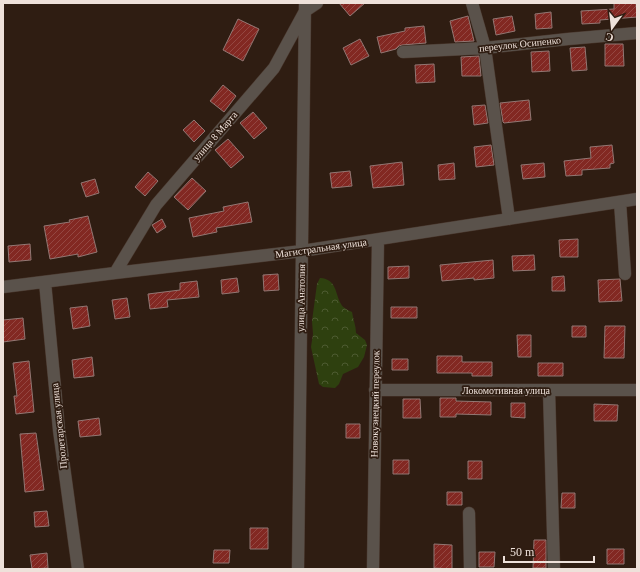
<svg xmlns="http://www.w3.org/2000/svg" width="640" height="572" font-family="Georgia,serif">
<style>
.forest{fill:url(#forest-crowns)}
.building{fill:url(#building-hatch);stroke:#927773}
.lines{fill:none;stroke-linecap:round;stroke-linejoin:round}
.minor-casing{stroke:#4a382e;stroke-width:13}
.minor{stroke:#5a524b;stroke-width:12}
.labels{text-anchor:middle;dominant-baseline:central;stroke-width:3.5;stroke-linejoin:round;paint-order:stroke}
.street-label{font-size:10px;fill:#eee1da;stroke:#2f1d12}
</style>
<defs>
<pattern id="forest-crowns" width="20" height="18" patternUnits="userSpaceOnUse"><rect width="20" height="18" fill="#2e400f"/><path d="M2 6a3 3 0 1 1 6 0M12 15a3 3 0 1 1 6 0" fill="none" stroke="#4d5b31"/></pattern>
<pattern id="building-hatch" width="6" height="6" patternUnits="userSpaceOnUse"><rect width="6" height="6" fill="#822822"/><path d="M-1 1l2-2M0 6l6-6M5 7l2-2" fill="none" stroke="#944742"/></pattern>
</defs>
<rect width="100%" height="100%" fill="#2f1d12"/>
<!-- forest -->
<path class="forest" d="M320,278c17,1 15,16 21,26 2,4 7,6 11,8 1,7 4,14 4,21l9,7 2,5 -3,12 -6,10 -15,7 -4,10 -4,4 -12,-1 -4,-3 -8,-37 2,-13 -1,-13 5,-37z"/>
<!-- building -->
<path class="building" d="M339,3h26l-15,13z
M614,3h22l1,14 -37,3v3l-18,1 -1,-13 33,-2z
M551,12l1,16 -16,1 -1,-15z
M468,16l6,25 -19,1 -5,-21z
M512,16l3,15 -19,4 -3,-16z
M238,19l21,10 -16,32 -20,-11z
M424,26l2,17 -24,2 -3,1 -3,3 -15,4 -4,-16 28,-6v-3z
M360,39l9,17 -18,9 -8,-17z
M605,44h18l1,22h-19z
M585,47l2,23 -15,1 -2,-23z
M549,51l1,20 -18,1 -1,-20z
M479,56l2,20h-19l-1,-19z
M434,64l1,18 -19,1 -1,-18z
M223,85l13,11 -12,16 -14,-11z
M529,100l2,20 -27,3 -1,-1 -3,-19z
M485,105l3,18 -14,2 -2,-19z
M253,112l14,16 -13,11 -14,-16z
M194,120l11,11 -11,11 -11,-12z
M228,139l16,18 -13,11 -16,-18z
M491,145l3,20 -18,2 -2,-20z
M612,145l2,18 -4,1v4l-28,2v5l-16,1 -2,-15 27,-3 -1,-11z
M402,162l2,23 -31,3 -3,-22z
M454,163l1,16 -16,1 -1,-15z
M544,163l1,14 -22,2 -2,-14z
M350,171l2,15 -20,2 -2,-15z
M148,172l10,9 -13,15 -10,-9z
M192,178l14,13 -18,19 -14,-13z
M95,179l4,14 -13,4 -5,-14z
M248,202l4,20 -36,6 1,4 -24,5 -4,-19 35,-7 -1,-4z
M88,216l9,36 -19,5v-3l-28,5 -6,-33 26,-4 -1,-2z
M162,219l4,8 -9,6 -5,-8z
M578,239v18h-18l-1,-17z
M30,244l1,16 -22,2 -1,-16z
M534,255l1,15 -22,1 -1,-15z
M493,260l1,18 -20,2v-2l-32,3 -2,-16z
M409,266v12l-21,1v-12z
M278,274l1,16 -15,1 -1,-16z
M564,276l1,15h-13v-14z
M237,278l2,14 -17,2 -1,-14z
M620,279l2,22 -23,1 -1,-22z
M197,281l2,16 -32,3 1,7 -18,2 -2,-15 32,-4v-7z
M127,298l3,19 -15,2 -3,-19z
M87,306l3,20 -17,3 -3,-21z
M391,307h26v11h-26z
M23,318l2,21 -22,3v-22z
M572,326h14v11h-14z
M605,326h20l-1,32h-20z
M517,335h14v22h-13z
M437,356h25v6h30v14h-20v-3h-35z
M92,357l2,19 -20,2 -2,-18z
M392,359h16v11h-16z
M29,361l5,51 -18,2 -2,-18h3l-4,-33z
M538,363h25v13h-25z
M440,398h16v3l35,1v13l-35,-1v3h-16z
M403,399h17l1,19h-18z
M511,403h14v15l-14,-1z
M594,404l24,1 -1,16h-23z
M99,418l2,17 -21,2 -2,-16z
M346,424h14v14h-14z
M36,433l8,57 -19,2 -5,-58z
M393,460h16v14h-16z
M468,461h14v18h-14z
M447,492h15v13h-15z
M562,493h13v15h-14z
M47,511l2,15 -14,1 -1,-15z
M250,528h18v21h-18z
M534,540h12v28h-13z
M434,544l18,1v24l-18,-1z
M607,549h17v15h-17z
M214,550h16l-1,13h-16z
M479,552h16l-1,15h-15z
M47,553l1,15 -16,1 -2,-14z"/>
<g class="lines">
<!-- minor casing -->
<g class="minor-casing">
<path id="minor" d="M472,3l13,45 24,171
M403,52l82,-4 83,-9 69,-6
M620,202l5,72
M115,273l41,-68 118,-137 31,-57 12,-8
M45,282l14,148 19,139
M3,287l112,-14 187,-22 335,-52
M375,390h262
M549,390l5,179
M469,513l1,56
M298,569l7,-566
M373,569l5,-329"/>
</g>
<!-- minor -->
<use href="#minor" class="minor"/>
</g>
<g class="labels">
<!-- street labels -->
<g class="street-label">
<text transform="translate(520 44) rotate(-6)">переулок Осипенко</text>
<text transform="translate(215 136) rotate(-49)">улица 8 Марта</text>
<text transform="translate(321 248) rotate(-8)">Магистральная улица</text>
<text transform="translate(301 298) rotate(-89)">улица Анатолия</text>
<text x="506" y="390">Локомотивная улица</text>
<text transform="translate(375 404) rotate(-89)">Новокузнецкий переулок</text>
<text transform="translate(59 426) rotate(-96)">Пролетарская улица</text>
</g>
</g>
<!-- border -->
<rect width="640" height="572" fill="none" stroke="#eee1da" stroke-width="8"/>
<!-- north arrow -->
<g transform="translate(612 28) rotate(195)" stroke="#2f1d12" stroke-width="3" paint-order="stroke">
<path d="M0-3L7 15L0 10L-7 15Z" fill="#eee1da"/>
<text y="-6" font-size="11" font-weight="bold" text-anchor="middle" fill="#eee1da">С</text>
</g>
<!-- scale -->
<path d="M504 556v6h90v-6" fill="none" stroke="#eee1da" stroke-width="2"/>
<text x="510" y="556" font-size="12" fill="#eee1da" stroke="#2f1d12" stroke-width="3" paint-order="stroke">50 m</text>
</svg>
